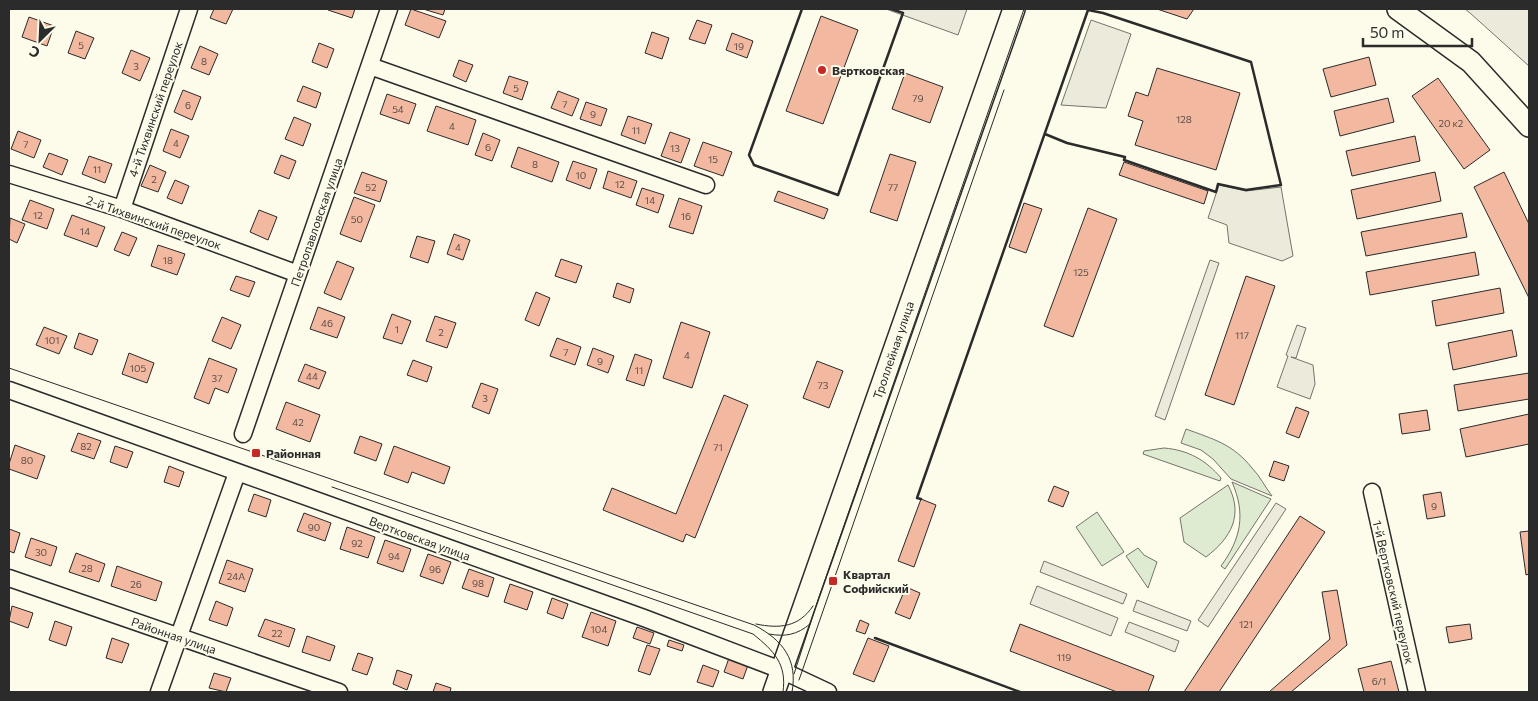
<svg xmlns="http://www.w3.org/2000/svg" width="1538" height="701" font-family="Commissioner,sans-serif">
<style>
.green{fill:#deebd1;stroke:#74746e}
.parking{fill:#eceadb;stroke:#74746e}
.building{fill:#f2b8a0;stroke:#2b2b2b}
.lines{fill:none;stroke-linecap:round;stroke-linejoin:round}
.minor-casing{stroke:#2b2b2b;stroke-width:19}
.major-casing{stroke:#2b2b2b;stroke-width:24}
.minor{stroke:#fdfbea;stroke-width:16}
.major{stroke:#fdfbea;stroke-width:21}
.tram{stroke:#2b2b2b;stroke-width:1}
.wall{stroke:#2b2b2b;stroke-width:2.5}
.poi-dot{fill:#c62828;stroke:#fdfbea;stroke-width:2}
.labels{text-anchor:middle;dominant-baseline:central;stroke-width:4;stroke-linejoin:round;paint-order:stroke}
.number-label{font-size:10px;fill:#5d4e48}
.poi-label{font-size:12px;font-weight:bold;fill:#2b2b2b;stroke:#fdfbea;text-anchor:start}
.street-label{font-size:12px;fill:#2b2b2b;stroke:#fdfbea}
</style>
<rect width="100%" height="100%" fill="#fdfbea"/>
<!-- green -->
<path class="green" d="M1186,429c27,10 47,15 66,39 8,8 13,19 20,28l-41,-17 -18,-20 -12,-9 -20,-7z
M1164,448c24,2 42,12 57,30l-1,3 -77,-27 1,-3z
M1232,482l39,17 -46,70 -4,-3c20,-27 25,-52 11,-84z
M1228,485c16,30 3,53 -22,72l-22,-15 -4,-24z
M1097,512l27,40 -22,14 -26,-39z
M1138,548l6,7 13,7 -9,26 -22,-32z"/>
<!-- parking -->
<path class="parking" d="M886,9h81l-9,26z
M1465,9h64v57l-59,-53z
M1091,20l40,14 -25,74 -45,-3z
M1219,185l27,6 35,-4 12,69 -11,5 -53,-18 -2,-18 -19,-7z
M1210,260l9,3 -54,157 -10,-4z
M1297,325l9,3 -10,30 -5,-1 22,8 2,19 -5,15 -33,-12 11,-31 -2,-1z
M1276,503l10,6 -78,118 -10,-7z
M1044,561l83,33 -4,10 -83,-32z
M1037,586l81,32 -7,18 -81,-32z
M1137,600l54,21 -4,10 -54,-20z
M1129,622l50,19 -4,11 -50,-20z"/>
<!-- building -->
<path class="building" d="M214,9h19l-7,15 -16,-6z
M329,9h26l-3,9 -24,-8z
M411,9l35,12 -7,17 -34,-13z
M423,9h22l-2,6z
M1157,9h37l-7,10z
M821,16l37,14 -35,94 -37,-13z
M29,17l25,9 -7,20 -25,-9z
M697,20l15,5 -7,19 -16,-5z
M76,31l18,7 -9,21 -17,-6z
M652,32l17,6 -7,21 -17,-6z
M732,33l21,8 -6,17 -21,-8z
M319,43l15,6 -7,19 -15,-6z
M200,46l18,8 -9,21 -18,-7z
M131,50l19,8 -10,23 -18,-8z
M1369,57l7,28 -45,12 -8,-28z
M459,60l14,5 -7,17 -13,-6z
M1157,68l83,25 -24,77 -81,-25 8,-24 -15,-5 8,-24 12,4z
M905,73l38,14 -13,36 -38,-14z
M509,76l19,6 -6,18 -19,-7z
M1438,78l52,72 -26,19 -52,-73z
M303,86l18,7 -5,15 -19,-7z
M183,90l18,7 -9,23 -18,-8z
M558,91l21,8 -7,17 -21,-8z
M387,94l29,10 -7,20 -29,-10z
M1388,98l6,24 -54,14 -6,-25z
M586,102l21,7 -6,17 -21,-7z
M436,106l40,14 -8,25 -41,-14z
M628,116l24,8 -7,20 -24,-9z
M294,117l17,7 -8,22 -18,-7z
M171,129l18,7 -9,22 -17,-7z
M18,131l23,9 -7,18 -23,-9z
M670,132l20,7 -9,24 -20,-7z
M483,133l17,7 -8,21 -17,-6z
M1415,136l5,25 -68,15 -6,-25z
M703,142l29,10 -9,24 -29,-10z
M518,147l41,15 -7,20 -41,-15z
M49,153l19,7 -6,15 -19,-8z
M890,154l26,8 -19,59 -27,-9z
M281,155l15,6 -7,18 -15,-6z
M89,156l23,8 -7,19 -23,-9z
M573,161l24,8 -7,20 -24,-9z
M1124,162l84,29 -4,13 -85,-29z
M150,165l16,7 -8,20 -17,-6z
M608,171l29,10 -6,17 -28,-10z
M362,172l25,9 -7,21 -26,-9z
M1435,172l6,29 -84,18 -6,-29z
M1504,172l25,52v74l-55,-111z
M175,180l14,6 -7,18 -15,-6z
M642,188l22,7 -6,18 -22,-8z
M778,191l50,18 -4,10 -50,-18z
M354,197l21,8 -14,37 -21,-8z
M679,198l23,8 -9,28 -24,-7z
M30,200l24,9 -7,20 -25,-9z
M1024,203l18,6 -16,44 -17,-6z
M1088,208l29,11 -44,118 -29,-11z
M259,210l18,7 -9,23 -18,-8z
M1462,213l5,24 -101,19 -5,-24z
M72,215l33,12 -8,20 -33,-12z
M10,218l15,6 -8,19 -8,-4z
M122,232l15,6 -8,18 -15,-6z
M454,234l16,6 -7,20 -16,-6z
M417,236l18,5 -7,22 -18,-6z
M158,245l27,9 -8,21 -26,-9z
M1475,252l4,23 -109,20 -4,-23z
M561,259l21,7 -6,17 -21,-7z
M337,261l17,7 -13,32 -17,-7z
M236,276l19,6 -6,15 -19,-7z
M1246,276l29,10 -41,119 -29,-10z
M617,283l17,6 -4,14 -17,-6z
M1500,288l4,25 -68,13 -4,-25z
M536,292l14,6 -11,28 -14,-6z
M318,307l27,10 -8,21 -27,-9z
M392,314l19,7 -9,23 -19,-6z
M435,316l21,7 -9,25 -21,-7z
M222,317l19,8 -10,24 -19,-8z
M681,322l29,10 -18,56 -29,-10z
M44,327l23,9 -8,18 -23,-9z
M1512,330l5,26 -64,14 -5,-27z
M79,333l19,7 -6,15 -18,-7z
M557,338l24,9 -6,18 -25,-9z
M593,348l21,8 -6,17 -21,-8z
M129,353l25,10 -7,20 -25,-9z
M635,354l17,6 -8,26 -18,-6z
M209,358l28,11 -9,24 -13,-5 -6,16 -15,-6z
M413,360l19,7 -5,15 -20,-7z
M817,361l26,10 -14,37 -26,-10z
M305,364l21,8 -7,17 -21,-8z
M1529,373v26l-71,12 -4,-26z
M481,383l17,6 -9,25 -17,-7z
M724,395l24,10 -53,133 -9,-4 -3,8 -80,-32 9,-22 64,26z
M286,402l34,13 -10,27 -34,-13z
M1296,407l13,5 -10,26 -13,-5z
M1427,410l3,20 -28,4 -3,-20z
M1529,414v30l-63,13 -6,-28z
M78,433l23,8 -7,18 -23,-8z
M360,436l22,8 -6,17 -22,-8z
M15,445l30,11 -8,23 -28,-10v-5z
M115,446l18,6 -6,16 -17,-6z
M394,446l56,21 -6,17 -32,-12 -4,11 -24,-9z
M1274,461l15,5 -5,15 -15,-5z
M169,466l15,6 -5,15 -15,-5z
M1054,486l15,6 -6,15 -15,-6z
M1441,492l4,24 -18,3 -4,-24z
M254,494l17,6 -5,17 -18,-6z
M921,499l15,6 -22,62 -16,-6z
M304,513l27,10 -6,18 -28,-10z
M1300,516l25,16 -106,160h-35z
M347,527l28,10 -7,21 -28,-9z
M9,529l11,4 -6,20 -5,-2z
M1529,531v43l-3,1 -6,-43z
M31,538l26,9 -6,19 -26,-9z
M385,540l26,9 -8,23 -26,-9z
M76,553l29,11 -6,18 -30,-10z
M428,554l23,8 -8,22 -23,-8z
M227,560l26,9 -8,23 -26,-9z
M117,566l45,16 -6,19 -45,-15z
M469,569l25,9 -6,19 -26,-9z
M510,584l23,8 -6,18 -23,-8z
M906,587l14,6 -10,26 -15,-6z
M1337,590l10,55 -56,47h-22l61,-53 -8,-47z
M552,598l16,6 -5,15 -16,-6z
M216,601l17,7 -6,18 -18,-6z
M12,606l21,7 -5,15 -19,-7z
M591,612l25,9 -8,25 -26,-9z
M265,619l30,10 -6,18 -31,-11z
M860,620l9,4 -4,10 -9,-3z
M55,621l17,6 -6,19 -17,-6z
M1020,624l134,52 -6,16h-31l-107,-41z
M1470,624l2,15 -23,4 -3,-16z
M637,627l17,6 -4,11 -17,-6z
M307,636l28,10 -5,15 -28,-9z
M112,638l17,6 -7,19 -16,-5z
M868,638l21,8 -15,36 -21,-8z
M669,640l15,5 -2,6 -15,-5z
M647,645l13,4 -10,26 -12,-4z
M358,653l15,5 -6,17 -15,-5z
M729,658l19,7 -5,14 -19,-7z
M1391,661l8,31h-35l-6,-23z
M703,665l16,6 -6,16 -16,-5z
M397,670l15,5 -5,15 -14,-6z
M214,673l17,5 -5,14 -17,-4z
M436,683l15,5 -1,4h-17z"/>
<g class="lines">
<!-- minor casing -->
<g class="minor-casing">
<path id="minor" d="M370,66l336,119
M9,174l113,35 176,65
M122,209l67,-200
M9,390l635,228 137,52 47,22
M243,434l146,-425
M1372,492l45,200
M9,578l330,114
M159,692l78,-219"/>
</g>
<!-- major casing -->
<g class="major-casing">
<path id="major" d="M1398,9l73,53 58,64
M774,692l240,-683"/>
</g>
<!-- minor -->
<use href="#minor" class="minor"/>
<!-- major -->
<use href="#major" class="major"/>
<!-- tram -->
<path class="tram" d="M9,368l745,257c29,15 44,35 38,67
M332,487l421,147c21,17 34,30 30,58
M756,624c24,5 43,3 57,-18
M769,634c16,3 28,1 41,-10
M794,674l24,-74 206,-591
M799,680l205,-590"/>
<!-- wall -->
<path class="wall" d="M802,9l-53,146 5,10 84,30 65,-182 -12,-4
M921,499l-4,-1 171,-488 15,3 148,49 30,123 -35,5 -28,-6 -2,8 -92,-32 1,-3 -58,-14 -22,-9
M875,638l145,54"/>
</g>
<!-- markers -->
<g class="poi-dot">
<circle cx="822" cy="70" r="5"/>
<rect x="251" y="448" width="10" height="10" rx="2.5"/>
<rect x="828" y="576" width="10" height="10" rx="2.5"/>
</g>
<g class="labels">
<!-- number labels -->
<g class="number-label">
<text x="81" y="45">5</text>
<text x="739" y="46">19</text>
<text x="204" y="61">8</text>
<text x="136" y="66">3</text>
<text x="516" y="88">5</text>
<text x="918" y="98">79</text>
<text x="565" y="104">7</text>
<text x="188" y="105">6</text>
<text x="398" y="109">54</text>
<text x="593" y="114">9</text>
<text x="1184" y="119">128</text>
<text x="1451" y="123">20 к2</text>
<text x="452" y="126">4</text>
<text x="636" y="130">11</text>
<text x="176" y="143">4</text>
<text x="26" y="144">7</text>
<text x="488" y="147">6</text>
<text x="675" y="148">13</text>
<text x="713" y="159">15</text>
<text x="535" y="164">8</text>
<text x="97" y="169">11</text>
<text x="581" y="175">10</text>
<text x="154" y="179">2</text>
<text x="620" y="184">12</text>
<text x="371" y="187">52</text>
<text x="893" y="187">77</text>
<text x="650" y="200">14</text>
<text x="38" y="215">12</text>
<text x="686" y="216">16</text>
<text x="357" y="219">50</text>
<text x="85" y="231">14</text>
<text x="458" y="247">4</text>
<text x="168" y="260">18</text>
<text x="1081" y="272">125</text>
<text x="327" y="323">46</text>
<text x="397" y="329">1</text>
<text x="441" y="332">2</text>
<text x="1242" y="335">117</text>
<text x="52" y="340">101</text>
<text x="566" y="352">7</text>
<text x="687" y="355">4</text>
<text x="600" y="361">9</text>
<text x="138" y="368">105</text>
<text x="639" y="370">11</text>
<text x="312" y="376">44</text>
<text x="217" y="378">37</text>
<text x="823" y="385">73</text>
<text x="485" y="398">3</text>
<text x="298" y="422">42</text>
<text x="86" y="446">82</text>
<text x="718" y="447">71</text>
<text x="27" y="460">80</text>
<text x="1434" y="506">9</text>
<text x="314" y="527">90</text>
<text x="357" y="543">92</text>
<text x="41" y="552">30</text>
<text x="394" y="556">94</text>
<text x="87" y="568">28</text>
<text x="435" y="569">96</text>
<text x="236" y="576">24А</text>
<text x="478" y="583">98</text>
<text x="136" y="584">26</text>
<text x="1246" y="624">121</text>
<text x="599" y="629">104</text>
<text x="277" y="633">22</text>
<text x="1064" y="657">119</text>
<text x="1379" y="681">6/1</text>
</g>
<!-- poi labels -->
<g class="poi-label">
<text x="832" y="70">Вертковская</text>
<text x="266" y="453">Районная</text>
<text x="843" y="574">Квартал<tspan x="843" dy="14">Софийский</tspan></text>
</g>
<!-- street labels -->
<g class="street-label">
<text transform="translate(155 109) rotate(-71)">4-й Тихвинский переулок</text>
<text transform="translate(154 222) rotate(19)">2-й Тихвинский переулок</text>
<text transform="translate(316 222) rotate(-71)">Петропавловская улица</text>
<text transform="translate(893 350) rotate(-71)">Троллейная улица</text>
<text transform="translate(420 538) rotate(20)">Вертковская улица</text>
<text transform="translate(1394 592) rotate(77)">1-й Вертковский переулок</text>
<text transform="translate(174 635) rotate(19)">Районная улица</text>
</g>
</g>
<!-- border -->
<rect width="1538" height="701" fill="none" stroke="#2b2b2b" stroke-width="20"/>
<!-- north arrow -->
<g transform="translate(40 40) rotate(204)" stroke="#fdfbea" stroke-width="4" paint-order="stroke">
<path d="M0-4L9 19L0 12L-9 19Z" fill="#2b2b2b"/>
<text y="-8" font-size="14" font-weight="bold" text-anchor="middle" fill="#2b2b2b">С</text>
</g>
<!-- scale -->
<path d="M1363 38v8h109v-8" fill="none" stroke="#2b2b2b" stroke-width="2.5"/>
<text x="1370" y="38" font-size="15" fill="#2b2b2b" stroke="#fdfbea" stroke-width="4" paint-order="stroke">50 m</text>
</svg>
